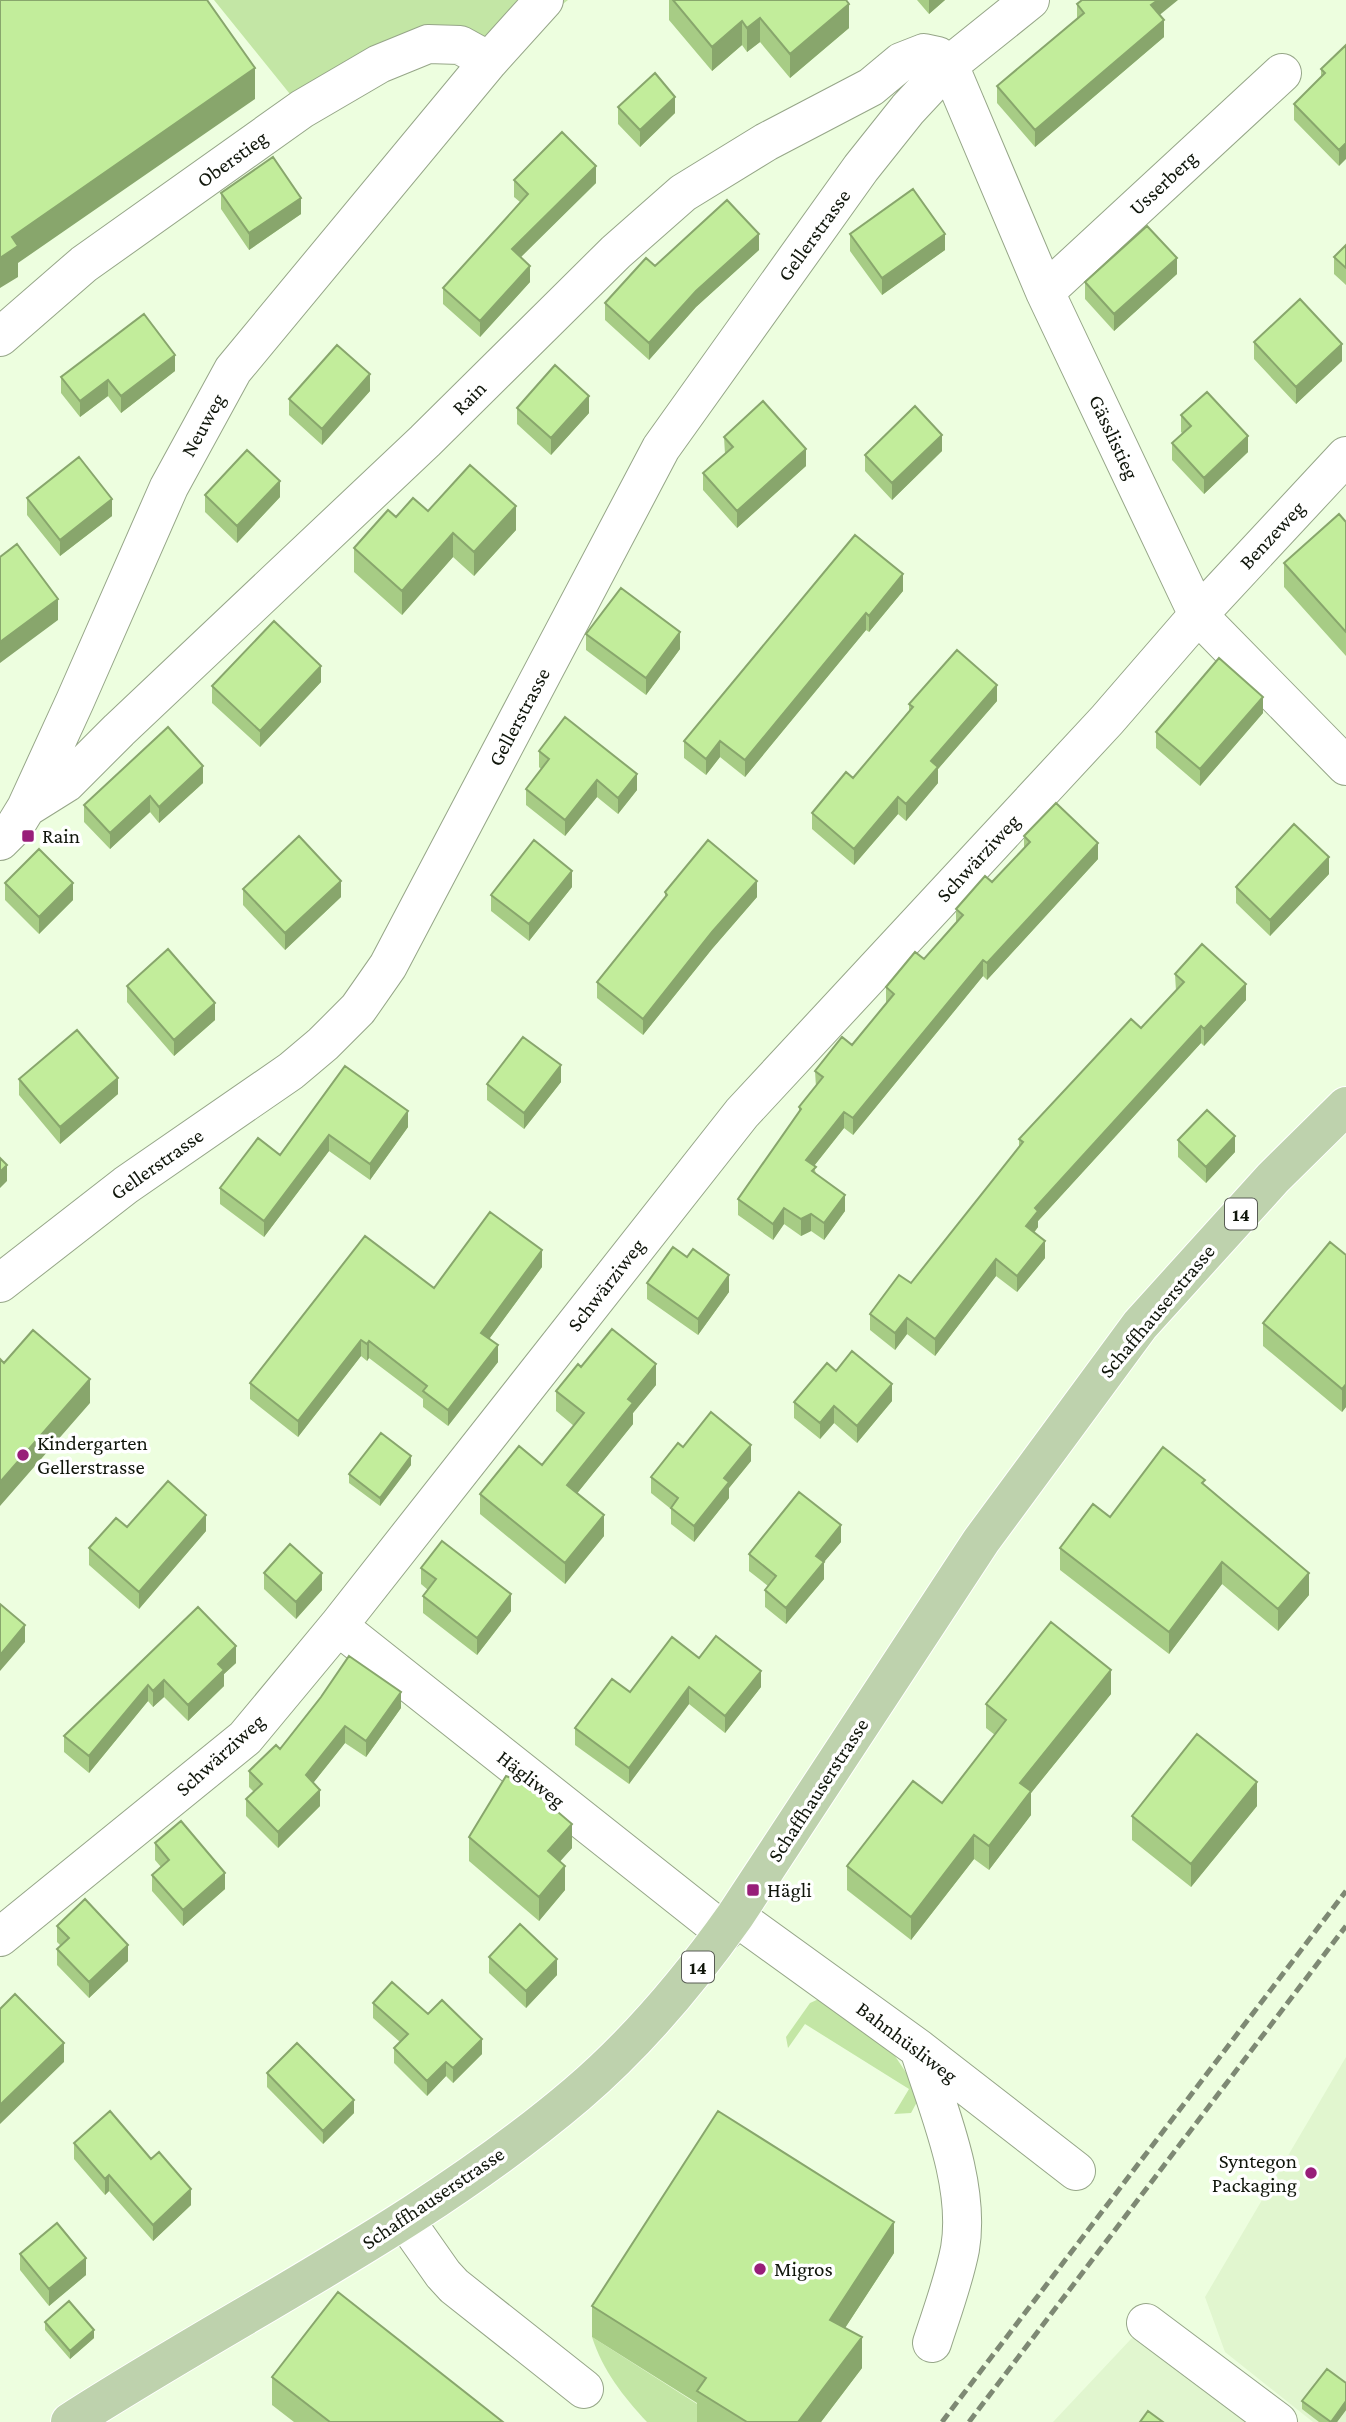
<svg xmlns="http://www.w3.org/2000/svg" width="1346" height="2422" font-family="'Crimson Pro',serif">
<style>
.built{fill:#e1f6cf}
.green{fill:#c3e6a5}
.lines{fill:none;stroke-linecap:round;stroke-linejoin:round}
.minor-casing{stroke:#96a688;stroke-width:40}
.major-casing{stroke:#fff;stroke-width:40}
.minor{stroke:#fff;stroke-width:38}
.major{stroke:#bed2ad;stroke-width:38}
.rail{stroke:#7e8974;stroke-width:5;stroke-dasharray:10 5;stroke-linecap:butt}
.wall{fill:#a7cc85}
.shaded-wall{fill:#88a66c}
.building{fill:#c2ed9b;stroke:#88a66c;stroke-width:2}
.poi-dot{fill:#981e79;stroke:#fff;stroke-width:2.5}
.labels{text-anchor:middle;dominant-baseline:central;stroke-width:7;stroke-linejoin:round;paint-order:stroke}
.shield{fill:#fff;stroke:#585c54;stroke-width:2}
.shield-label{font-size:19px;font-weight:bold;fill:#10160b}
.street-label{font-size:21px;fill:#10160b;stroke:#fff}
.poi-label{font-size:21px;fill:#10160b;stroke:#fff;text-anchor:start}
</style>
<rect width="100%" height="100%" fill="#edfedf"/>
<!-- built -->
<path class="built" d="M1346,2057v365h-33l-88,-70 -20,-55z
M1146,2323l128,99h-221z"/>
<!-- green -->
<path class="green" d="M214,0h354l-79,61 -29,-16 -158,64z
M821,1998l51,32 23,26 20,30 2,16 -6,11 -17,1 15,-25 -104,-65 -17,24 -2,-11 24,-34z
M592,2337l113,72 -8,13h-50c-24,-26 -44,-51 -55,-85z"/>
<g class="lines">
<!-- minor casing -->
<g class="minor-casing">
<path id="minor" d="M949,65l96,227 153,323 148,151
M1045,292l237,-219
M0,337l84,-73 218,-155 77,-45 49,-20 32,1 29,16
M26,808l40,-25 53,-53 306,-289 191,-189 67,-59 83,-51 105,-55 30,-25 23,-9 14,3 11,9
M0,841l15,-15 11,-18 49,-107 94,-214 64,-117 256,-309 55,-61
M0,1283l126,-98 165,-114 32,-27 35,-35 30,-43 273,-518 200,-280 47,-59 41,-44 81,-65
M338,1626l386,306
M735,1916l184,133 157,122
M0,1937l245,-199 93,-112 404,-513 365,-393 91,-105 148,-159
M919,2049c19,60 52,136 41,200 -6,31 -18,63 -28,94
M405,2220l38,54 11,12 130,103
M1146,2323l132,99"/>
</g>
<!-- major casing -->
<g class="major-casing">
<path id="major" d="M70,2422c169,-109 353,-197 507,-328 61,-52 112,-113 158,-178l246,-375 159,-216 133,-147 73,-72"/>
</g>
<!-- minor -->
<use href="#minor" class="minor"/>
<!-- major -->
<use href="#major" class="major"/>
<!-- rail -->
<path class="rail" d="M942,2422l404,-531
M969,2422l377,-496"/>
</g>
<!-- wall -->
<path class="wall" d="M669,0h177l3,28 -59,50 -30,-36 -13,10 -5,-7 -30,26 -43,-51z
M917,0h28l-16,14z
M1077,4l83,11 4,22 -129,110 -38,-44v-17l80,-67z
M1346,45l-7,121 -45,-46v-16l27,-27v-8z
M618,107l57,6 -35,34 -22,-23z
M514,180l82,3 -76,74 10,25 -50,55 -37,-33v-16l77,-86 -6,-5z
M221,193l80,21 -52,36 -28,-41z
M850,234l95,16 -63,45 -32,-44z
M1346,245v40l-12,-11v-17z
M759,250l-63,57 -47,53 -44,-40v-17l50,-37z
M1177,274l-63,57 -29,-32v-17z
M1254,342l88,19 -46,43 -42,-45z
M175,371l-54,42 -13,-17 -28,21 -19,-24v-16z
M370,391l-48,54 -33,-30v-16z
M517,408l72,5 -38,42 -34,-31z
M1181,415l67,37 -44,42 -32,-34v-17l11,-9 -2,-2z
M724,437l82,29 -69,62 -34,-38v-17l22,-19z
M942,451l-50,49 -27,-29v-16z
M205,495l75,2 -43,46 -32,-31z
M27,498l85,18 -52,40 -33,-41z
M428,511l88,19 -42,46 -21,-19 -51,58 -48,-43v-24l42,-31z
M1346,522v134l-62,-69v-24z
M855,535l48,56 -34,41 -3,-2 -121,147 -25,-20 -14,18 -22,-17v-17z
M586,634l94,15 -34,46 -60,-45z
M321,682l-61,65 -48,-44v-17z
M997,701l-59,68v14l-32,38 -8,-7 -44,51 -42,-36v-16l41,-35 56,-67v-7z
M1263,713l-63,73 -44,-38v-16z
M539,751l98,39 -19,24 -21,-17 -32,39 -39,-31v-16l15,-20 -2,-2z
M203,783l-44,40 -9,-11 -40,37 -26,-27v-17z
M1024,836l74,23 -111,121 -4,-4 -130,159 -9,-7 -30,38 2,8 29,37 -21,29 -13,-9 -10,5 -17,-12 -11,16 -35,-25v-16l61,-87v-5l17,-20 -1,-16 37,-26 34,-41v-17l38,-28 32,-35v-15l36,-27 32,-34z
M1329,874l-59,62 -34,-33v-16z
M5,883l68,17 -34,34 -34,-34z
M572,887l-43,54 -38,-30v-16z
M243,889l98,8 -56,53 -42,-45z
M665,892l92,5 -45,52 -69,86 -46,-37v-16l68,-84z
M1175,974l71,26 -42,46 -3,-3 -163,178v6l-4,6 11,25 -28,34 -21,-16 -61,80 -28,-22 -12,16 -25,-20v-16l41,-31 108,-136v-8l122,-111 35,-37z
M127,986l88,34 -41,36 -47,-54z
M345,1066l63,61 -38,53 -41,-29 -65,86 -44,-33v-16l60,-33z
M19,1079l99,15 -58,50 -41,-49z
M561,1082l-37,47 -37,-29v-16z
M1178,1140l57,12 -29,31 -28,-26z
M1346,1255v152l-4,5 -79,-66v-23z
M687,1257l42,35 -31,43 -51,-36v-16z
M542,1267l-53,72 9,23 -50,64 -25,-19v-8l-54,-41 -2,3 -6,-5 -63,81 -48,-38v-16l184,-95z
M581,1367l75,18 -23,28v11l-56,69 27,43 -39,48 -85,-70v-20l62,-29 32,-39 -18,-15v-20z
M836,1371l56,30 -35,42 -23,-20 -14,16 -26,-21v-16z
M683,1447l68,14 -22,27v10l-35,44 -23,-18v-15l-20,-16v-16z
M411,1465l-31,41 -31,-23v-9z
M1205,1486l104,109 -31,36 -56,-47 -53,70 -109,-84v-22l50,-31z
M206,1531l-67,78 -50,-44v-17z
M841,1542l-17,20v17l-38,45 -21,-17v-17l3,-4 -19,-15v-17z
M421,1568l90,43 -34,44 -54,-42v-17l5,-6 -7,-6z
M264,1573l58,17 -26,29 -32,-30z
M198,1607l38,56 -12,11v12l-36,35 -24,-24 -11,10 -5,-6 -59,72 -25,-21v-16z
M699,1658l62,29 -36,46 -36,-29 -60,80 -54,-39v-17z
M1111,1694l-80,99v22l-42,55 -15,-11 -63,81 -64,-50v-24l95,-63 53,-68 -9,-7v-24z
M401,1708l-35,49 -21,-14 -32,40 7,23 -42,42 -32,-32v-17l8,-7 -5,-5v-16l31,-22z
M1257,1806l-66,81 -59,-47v-24z
M469,1837l103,11 -12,13 5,29 -26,31 -70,-60z
M155,1843l70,46 -42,37 -31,-35v-16l9,-8 -6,-7z
M57,1926l71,35 -39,37 -32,-33v-16l4,-3 -4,-4z
M489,1957l68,18 -31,33 -37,-35z
M373,2003l55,11 54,40 -29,29 -7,-7 -19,20 -33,-33v-15l6,-6 -27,-24z
M267,2073l87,40 -31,31 -56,-57z
M74,2143l117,62 -38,36 -44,-50 -4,4 -31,-36z
M894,2253l-49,75 17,40 -41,54h-124v-19l-105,-66v-31z
M20,2254l66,21 -37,31 -29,-36z
M45,2322l49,16 -24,21 -25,-29z
M272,2377l231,45h-209l-22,-17z
M1302,2401l44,9 -9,12h-18l-17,-13z"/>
<!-- shaded-wall -->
<path class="shaded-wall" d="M929,0h16l-16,14z
M1158,0h20l-27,22v-17z
M849,4v24l-59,50v-24z
M760,18v24l-13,10v-24z
M1164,20v17l-129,110v-17z
M742,21v24l-30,26v-24z
M255,68v31l-237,164v14l-18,11v-30l12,-21z
M675,97v16l-35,34v-17z
M1346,143v16l-7,7v-16z
M596,166v17l-84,83v-17z
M301,198v16l-52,36v-17z
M759,234v16l-63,57 -47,53v-17l47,-52z
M945,234v16l-63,45v-17z
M1177,258v16l-63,57v-17z
M530,266v16l-50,55v-16z
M1342,344v17l-46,43v-17z
M175,355v16l-54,42v-17z
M370,374v17l-48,54v-16z
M108,380v16l-28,21v-16z
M589,396v17l-38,42v-17z
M942,435v16l-50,49v-17z
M1248,436v16l-44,42v-16z
M806,449v17l-69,62v-17z
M280,481v16l-43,46v-17z
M112,499v17l-52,40v-16z
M516,506v24l-42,46v-24z
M453,533v24l-51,58v-24z
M903,574v17l-34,41v-16z
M58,599v21l-58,43v-21z
M866,613v17l-121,147v-17z
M680,632v17l-34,46v-17z
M321,666v16l-61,65v-16z
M997,685v16l-59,68v14l-32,38v-17l25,-43z
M1263,697v16l-63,73v-17z
M720,741v16l-14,18v-16z
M203,766v17l-44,40v-16z
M637,774v16l-19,24v-16z
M597,780v17l-32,39v-16z
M150,796v16l-40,37v-16z
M898,797v17l-44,51v-16z
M1098,843v16l-111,121v-17z
M1329,857v17l-59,62v-16z
M572,871v16l-43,54v-17z
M341,881v16l-56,53v-17z
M757,881v16l-45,52 -69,86v-16l69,-87z
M73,883v17l-34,34v-17z
M983,960v16l-130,159v-17z
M1246,984v16l-42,46v-17z
M215,1003v17l-41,36v-16z
M1201,1026v17l-163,178v6l-12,15v-16l9,-18z
M561,1065v17l-37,47v-16z
M118,1078v16l-58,50v-17z
M408,1111v16l-38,53v-16z
M844,1112v16l-38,48v-16z
M329,1135v16l-65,86v-16z
M1235,1136v16l-29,31v-16z
M7,1165v16l-7,7v-16z
M845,1195v16l-21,29v-17z
M784,1208v16l-11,16v-16z
M811,1214v17l-10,5v-17z
M1045,1241v17l-28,34v-16z
M542,1250v17l-61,83v-17z
M996,1259v17l-61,80v-17z
M729,1275v17l-31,43v-16z
M907,1318v16l-12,16v-17z
M361,1340v16l-63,81v-16z
M369,1341v17l-2,3v-17z
M498,1345v17l-50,64v-16z
M656,1364v21l-23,28v11l-66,82v-21l61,-86z
M90,1379v24l-90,103v-24z
M892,1384v17l-35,42v-17z
M1346,1384v23l-4,5v-23z
M834,1406v17l-14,16v-16z
M751,1445v16l-22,27v10l-35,44v-16l30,-48z
M411,1456v9l-31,41v-8z
M206,1515v16l-67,78v-17z
M604,1515v21l-39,48v-21z
M841,1525v17l-17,20v17l-38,45v-16l30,-52z
M1222,1562v22l-53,70v-22z
M322,1573v17l-26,29v-17z
M1309,1573v22l-31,36v-22z
M511,1594v17l-34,44v-17z
M25,1625v17l-25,29v-16z
M236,1646v17l-12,11v12l-36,35v-16l30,-41z
M1111,1670v24l-80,99v22l-42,55v-24l31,-63z
M761,1671v16l-36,46v-17z
M164,1680v17l-11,10v-16z
M148,1685v16l-59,72v-17z
M689,1687v17l-60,80v-16z
M401,1692v16l-35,49v-16z
M345,1726v17l-39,49v-17z
M1257,1782v24l-66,81v-23z
M320,1790v16l-42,42v-16z
M572,1824v24l-24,27v-24z
M974,1835v24l-63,81v-23z
M565,1866v24l-26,31v-24z
M225,1873v16l-42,37v-16z
M128,1945v16l-39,37v-16z
M557,1959v16l-31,33v-17z
M482,2039v15l-29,29v-15z
M64,2043v19l-64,62v-19z
M446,2062v14l-19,20v-15z
M354,2100v13l-31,31v-13z
M109,2175v16l-4,4v-16z
M191,2189v16l-38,36v-16z
M894,2222v31l-64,98v-31z
M86,2258v17l-37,31v-17z
M94,2330v8l-24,21v-8z
M862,2337v31l-41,54h-23z
M1346,2401v9l-9,12h-6z"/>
<!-- building -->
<path class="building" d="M0,0h207l48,68 -243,169 6,9 -18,12z
M673,0h173l3,4 -59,50 -30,-36 -13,10 -5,-7 -30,26z
M1082,0h76l-7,5 13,15 -129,110 -38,-44 87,-73 -7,-9z
M1346,45v98l-7,7 -45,-46 31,-31 -4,-4z
M655,73l20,24 -35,33 -22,-23z
M562,132l34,34 -84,83 18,17 -50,55 -37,-33 85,-94 -14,-14z
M273,157l28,41 -52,35 -28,-40z
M913,189l32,45 -63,44 -32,-44z
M727,200l32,34 -63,57 -47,52 -44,-40 41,-45 9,8z
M1147,226l30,32 -63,56 -29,-32z
M1346,245v23l-12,-11z
M1300,299l42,45 -46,43 -42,-45z
M144,314l31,41 -54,41 -13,-16 -28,21 -19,-24z
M337,345l33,29 -48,55 -33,-30z
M555,365l34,31 -38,42 -34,-30z
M1207,392l41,44 -44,42 -32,-35 19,-17 -10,-11z
M763,401l43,48 -69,62 -34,-38 30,-26 -9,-10z
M915,406l27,29 -50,48 -27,-28z
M247,450l33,31 -43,45 -32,-31z
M79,457l33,42 -52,41 -33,-42z
M470,465l46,41 -42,46 -21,-19 -51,58 -48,-43 34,-38 8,7 17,-19 15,13z
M1339,514l7,8v110l-62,-69z
M855,535l48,39 -34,42 -3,-3 -121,147 -25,-19 -14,18 -22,-18z
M17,544l41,55 -58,43v-85z
M621,588l59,44 -34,46 -60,-44z
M274,621l47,45 -61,65 -48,-45z
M957,650l40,35 -66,76 7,6 -32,37 -8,-7 -44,52 -42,-36 34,-41 7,6 60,-71 -4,-3z
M1219,658l44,39 -63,72 -44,-37z
M565,717l72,57 -19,24 -21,-18 -32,40 -39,-31 23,-30 -10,-8z
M168,727l35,39 -44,41 -9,-11 -40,37 -26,-28z
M1056,803l42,40 -111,120 -4,-3 -130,158 -9,-6 -38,48 10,7 -4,4 33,24 -21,28 -13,-9 -10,5 -17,-11 -11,16 -35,-25 63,-90 -2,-2 24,-30 -8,-6 27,-34 10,8 42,-51 -8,-7 29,-35 9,7 39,-44 -7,-6 29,-33 7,6 38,-40 -6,-6z
M1294,824l35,33 -59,63 -34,-33z
M299,836l42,45 -56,52 -42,-44z
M534,840l38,31 -43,53 -38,-29z
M708,840l49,41 -45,51 -69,87 -46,-37 70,-87 -2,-3z
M39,849l34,34 -34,34 -34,-34z
M1202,944l44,40 -42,45 -3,-3 -166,182 3,3 -12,15 19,15 -28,35 -21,-17 -61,80 -28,-21 -12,15 -25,-19 29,-39 12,8 112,-141 -4,-3 112,-120 10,9 43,-46 -9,-8z
M168,949l47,54 -41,37 -47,-54z
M77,1030l41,48 -58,49 -41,-48z
M523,1037l38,28 -37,48 -37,-29z
M345,1066l63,45 -38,53 -41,-29 -65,86 -44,-33 38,-50 22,17z
M1207,1110l28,26 -29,31 -28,-27z
M0,1158l7,7 -7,7z
M490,1212l52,38 -61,83 17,12 -50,65 -25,-19 4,-5 -58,-45 -2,3 -6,-4 -63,81 -48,-38 115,-147 69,52z
M1330,1242l16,13v129l-4,5 -79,-66z
M673,1247l14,10 6,-8 36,26 -31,44 -51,-36z
M612,1329l44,35 -28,35 5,4 -66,82 37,30 -39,48 -85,-69 39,-48 23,19 42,-52 -28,-22 22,-27 3,3z
M33,1330l57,49 -90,103v-123l4,4z
M852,1351l40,33 -35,42 -23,-20 -14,17 -26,-21 33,-39 9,8z
M711,1412l40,33 -27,33 5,4 -35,44 -23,-18 7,-10 -27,-21 27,-34 5,4z
M381,1433l30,23 -31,42 -31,-24z
M1163,1447l42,33 -3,3 107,90 -31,36 -56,-47 -53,70 -109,-84 33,-44 17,13z
M168,1481l38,34 -67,77 -50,-44 27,-30 11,9z
M799,1492l42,33 -25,31 8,6 -38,46 -21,-18 11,-14 -27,-22z
M442,1541l69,53 -34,44 -54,-42 13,-17 -15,-11z
M290,1544l32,29 -26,29 -32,-29z
M0,1604l25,21 -25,30z
M198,1607l38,39 -18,18 6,6 -36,35 -24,-25 -11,11 -5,-6 -59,71 -25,-20z
M1051,1622l60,48 -91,113 11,8 -42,55 -15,-11 -63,82 -64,-51 66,-85 29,22 64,-83 -20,-16z
M716,1636l45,35 -36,45 -36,-29 -60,81 -54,-40 37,-49 18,13 42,-55 27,21z
M349,1656l52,36 -35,49 -21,-15 -39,49 14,15 -42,42 -32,-33 16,-15 -13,-13 27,-26 4,4 41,-52z
M1197,1734l60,48 -66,82 -59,-48z
M506,1776l18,7 48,41 -24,27 17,15 -26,31 -70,-60z
M181,1821l44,52 -42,37 -31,-35 17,-15 -14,-17z
M85,1899l43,46 -39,37 -32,-33 12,-11 -12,-12z
M520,1924l37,35 -31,32 -37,-34z
M392,1982l36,32 14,-14 40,39 -29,29 -7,-6 -19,19 -33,-33 14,-14 -35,-31z
M15,1994l49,49 -64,62v-96z
M297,2043l57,57 -31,31 -56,-58z
M110,2111l41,48 8,-7 32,37 -38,36 -44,-50 -4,4 -31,-36z
M718,2111l176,111 -64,98 32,17 -64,85h-51l-50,-31 9,-13 -114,-72z
M57,2223l29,35 -37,31 -29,-35z
M338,2292l165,130h-173l-58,-45z
M69,2301l25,29 -24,21 -25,-29z
M1327,2369l19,14v18l-15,21 -29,-21z
M1148,2411l15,11h-23z"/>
<!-- markers -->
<g class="poi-dot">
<rect x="21" y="829" width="14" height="14" rx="3.5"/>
<circle cx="23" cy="1455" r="7"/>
<rect x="746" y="1883" width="14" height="14" rx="3.5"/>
<circle cx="1311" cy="2173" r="7"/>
<circle cx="760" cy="2269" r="7"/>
</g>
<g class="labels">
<!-- shield labels -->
<g class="shield">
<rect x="1225" y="1198.5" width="32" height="31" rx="5"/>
<rect x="682" y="1951.5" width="32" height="31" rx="5"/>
</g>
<g class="shield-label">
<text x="1241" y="1214">14</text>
<text x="698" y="1967">14</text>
</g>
<!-- street labels -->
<g class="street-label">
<text transform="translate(232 159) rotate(-36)">Oberstieg</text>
<text transform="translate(1163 183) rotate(-43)">Usserberg</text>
<text transform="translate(814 235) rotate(-54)">Gellerstrasse</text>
<text transform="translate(469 398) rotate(-45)">Rain</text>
<text transform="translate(203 425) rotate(-61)">Neuweg</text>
<text transform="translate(1114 437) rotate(65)">Gässlistieg</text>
<text transform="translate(1272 535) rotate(-47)">Benzeweg</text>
<text transform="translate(519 717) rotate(-62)">Gellerstrasse</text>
<text transform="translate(978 858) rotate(-47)">Schwärziweg</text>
<text transform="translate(157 1164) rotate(-35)">Gellerstrasse</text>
<text transform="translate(606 1285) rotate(-52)">Schwärziweg</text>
<text transform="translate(1157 1311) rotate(-50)">Schaffhauserstrasse</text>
<text transform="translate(220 1755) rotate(-42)">Schwärziweg</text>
<text transform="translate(531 1779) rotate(38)">Hägliweg</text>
<text transform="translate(818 1790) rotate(-57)">Schaffhauserstrasse</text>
<text transform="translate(907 2042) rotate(37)">Bahnhüsliweg</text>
<text transform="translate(433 2198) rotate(-34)">Schaffhauserstrasse</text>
</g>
<!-- poi labels -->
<g class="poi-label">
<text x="42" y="836">Rain</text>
<text x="37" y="1443">Kindergarten<tspan x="37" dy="24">Gellerstrasse</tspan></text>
<text x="767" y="1890">Hägli</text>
<text x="1297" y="2161" text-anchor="end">Syntegon<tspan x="1297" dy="24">Packaging</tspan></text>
<text x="774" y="2269">Migros</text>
</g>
</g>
</svg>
